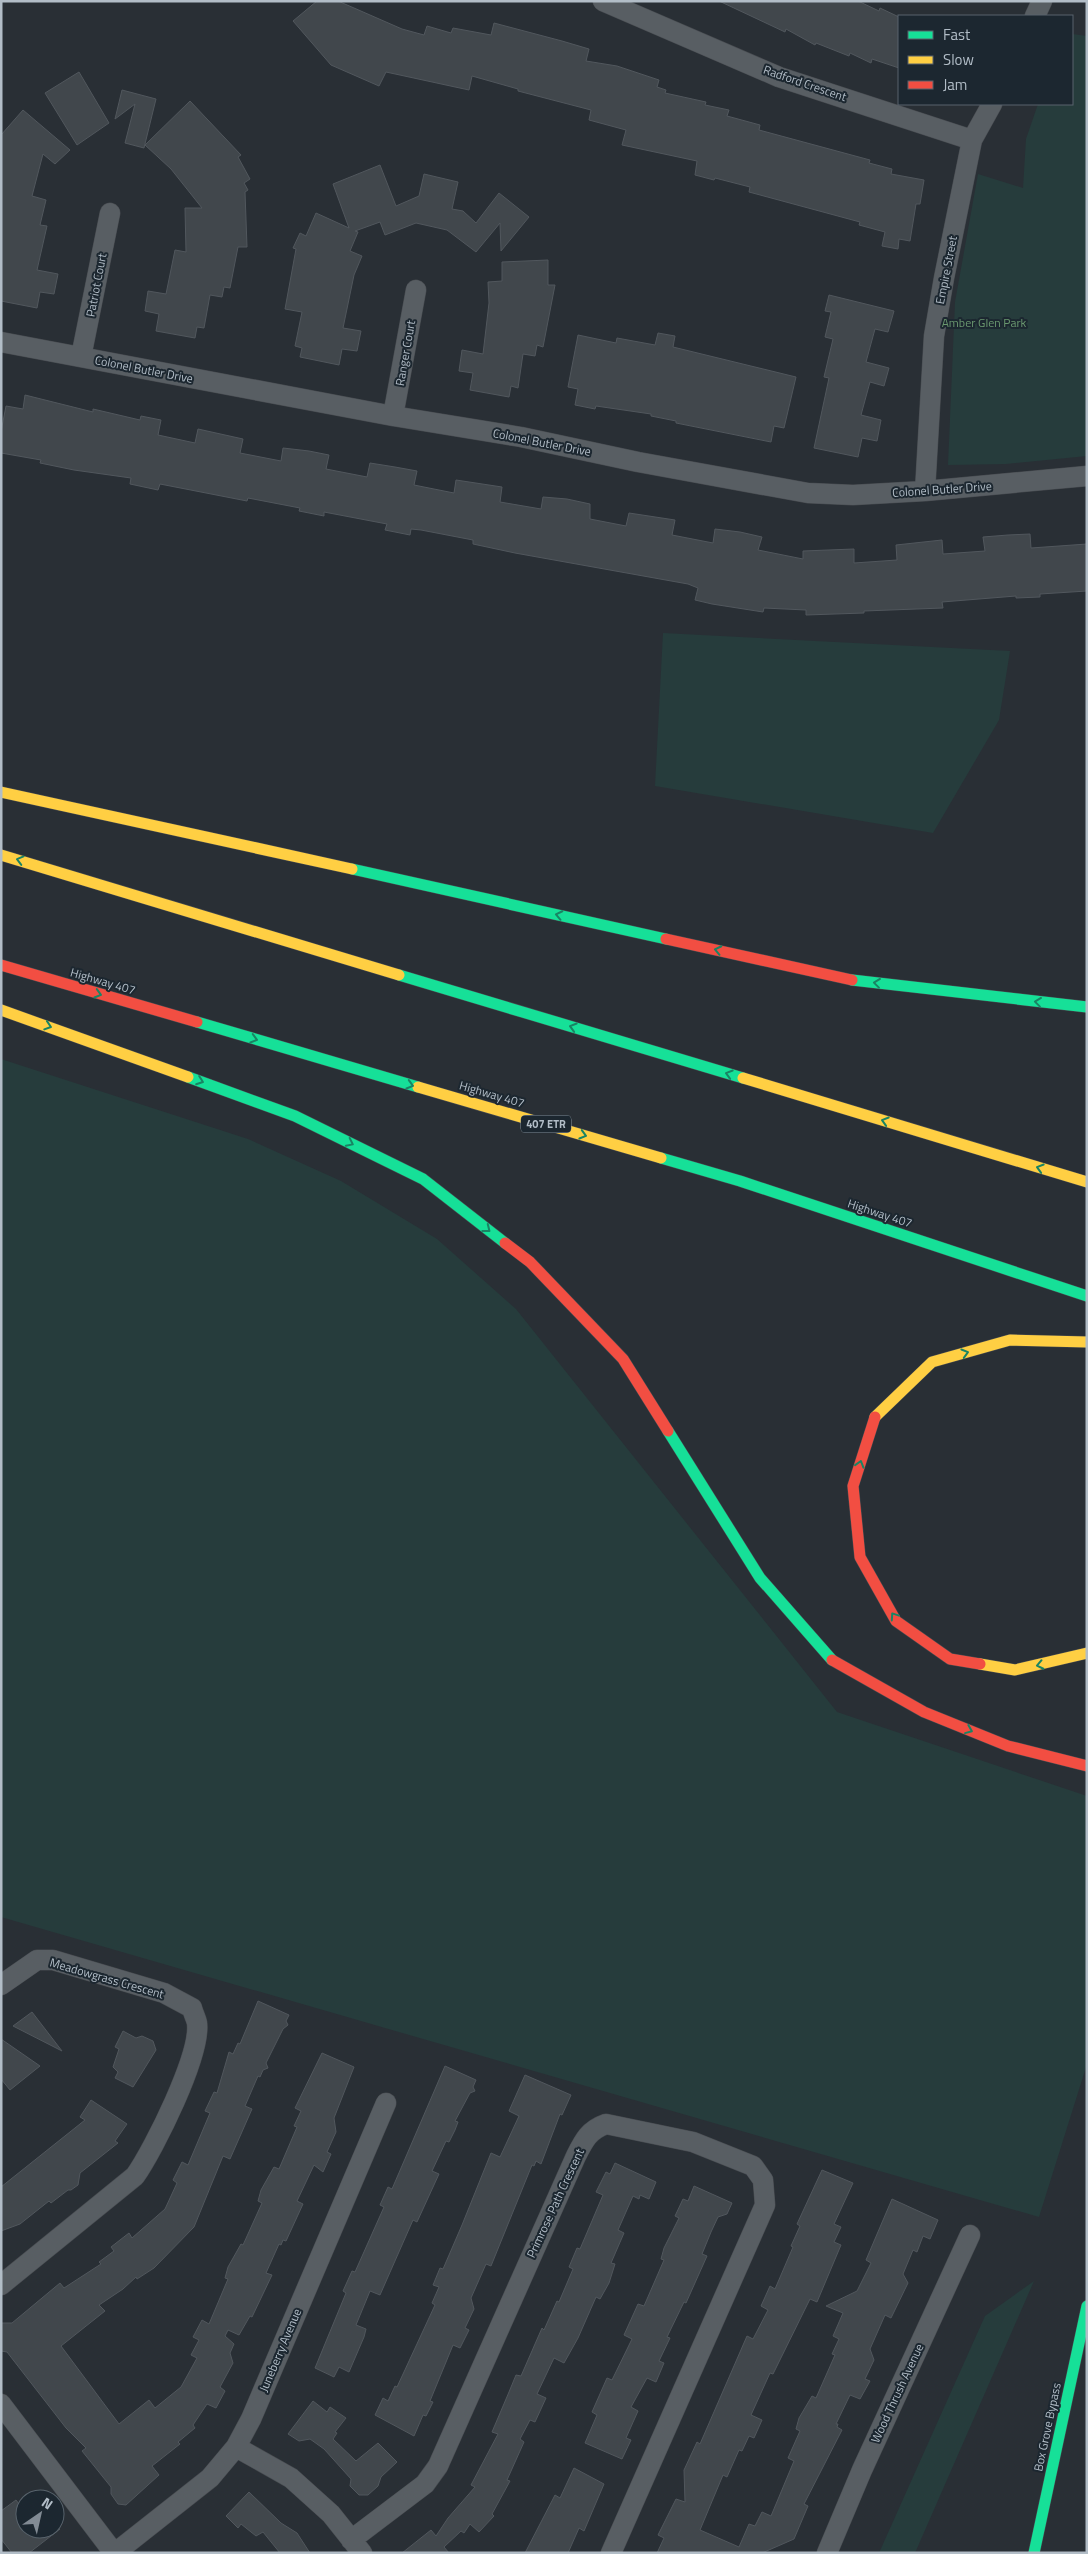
<svg xmlns="http://www.w3.org/2000/svg" width="1088" height="2554" font-family="'Titillium Web',sans-serif">
<style>
.green{fill:#263c3c}
.building{fill:#41474c;stroke:#51575d}
.lines{fill:none;stroke-linecap:round;stroke-linejoin:round}
.street-casing{stroke:#474b50;stroke-width:21}
.fast-casing{stroke:#474b50;stroke-width:12}
.slow-casing{stroke:#474b50;stroke-width:12}
.jam-casing{stroke:#474b50;stroke-width:12}
.street{stroke:#585e63;stroke-width:20}
.fast{stroke:#16e098;stroke-width:11}
.slow{stroke:#ffcf43;stroke-width:11}
.jam{stroke:#f24e42;stroke-width:11}
.oneway{stroke:#198464}
.labels{text-anchor:middle;dominant-baseline:central;stroke-width:4;stroke-linejoin:round;paint-order:stroke}
.shield{fill:#1c2730;stroke:#85909a;stroke-width:1}
.shield-label{font-size:11px;font-weight:bold;fill:#b2bdc7}
.street-label{font-size:12px;fill:#b2bdc7;stroke:#1c2730}
.park-label{font-size:12px;fill:#6a986f;stroke:#1c2730}
</style>
<rect width="100%" height="100%" fill="#292f35"/>
<!-- green -->
<path class="green" d="M1072,34l15,2v420l-81,8 -58,1 7,-163 23,-128 45,14 3,-49 12,-35h34z
M663,633l347,18 -11,69 -66,113 -278,-47z
M1,1059l247,80 93,42 96,58 79,70 321,403 250,84v268l-48,153 -1038,-300z
M1034,2281l-119,272h-36l106,-237z"/>
<!-- building -->
<path class="building" d="M317,1h21l64,28 22,6 3,-9 24,7 2,-5 38,7 3,-12 68,18 27,8 -3,12 31,5 42,14 -2,7 9,3 -1,3 41,9 -1,3 24,5 -2,6 33,9 -1,5 111,30 -1,3 23,6 -1,5 33,6 -4,24h-4l-6,37 -11,-2 -1,10 -16,-3 3,-14 -26,-7 1,-3 -111,-30 1,-5 -35,-9 -1,2 -19,-5 2,-14 -75,-16 4,-15 -37,-10 2,-10 -73,-19v-2l-46,-13 -3,14 -83,-18 -7,14 -48,-21 -38,-44z
M719,1h139l21,10 1,-3 19,9v51l-27,-9 -1,4 -21,-10 -1,3 -33,-13 -1,2 -29,-16 -1,3z
M79,72l30,51 -32,22 -32,-52z
M122,90l34,9 -12,49 -19,-5 10,-39 -20,15z
M190,101l51,54 -3,2 12,22 -6,4 4,7 -3,2 2,55h-9l-8,41 -6,-1 -2,10 -12,-2 -6,33 -7,-1 -2,11 -39,-7 3,-17 -14,-3 3,-20 18,3 9,-44 11,2 -1,-44h17l-31,-39 -26,-24z
M23,110l47,40 -15,14 -12,-10 -11,42 14,4 -6,25 7,1 -10,44 21,4 -4,20 -14,-2 -3,16 -36,-7v-166z
M380,165l16,41 23,-10 5,-22 34,8 -6,27 11,2 13,12 23,-30 30,24 -28,34 -1,-28 -24,29 -29,-22 -31,-7 -31,12 -5,-13 -25,9 3,1 -8,19 12,5 -8,19 -11,53 18,3 -4,20 -15,-2 -3,16 -39,-8 2,-9 -7,-2 7,-34 -17,-3 11,-60 -3,-1 7,-15 6,3 10,-23 33,15 -16,-44z
M548,260v25h7l-12,62 -6,-2 -2,11 -12,-2 -5,34 -7,-2 -2,11 -39,-7 3,-17 -14,-2 3,-21 21,4 6,-51 -1,-21 14,-1v-19z
M829,295l65,16 -6,21 -13,-3 -9,33 23,6 -5,18 -14,-4 -9,33 20,5 -4,21 -15,-3 -4,19 -44,-9 15,-70 -5,-1 9,-38 -8,-2 6,-25 -6,-1z
M658,333l17,3 -2,11 123,30 -12,51 -10,-2 -3,16 -95,-19v-2l-25,-5v-2l-55,-8 -1,3 -20,-4 3,-16 -10,-2 10,-52 38,8 1,-5 38,7z
M25,395l68,17v-3l47,11 1,-4 20,4 -3,15 37,8 3,-14 45,10 -3,14 41,8 2,-13 26,3 20,4 -3,14 41,8 3,-14 25,4 22,4 -3,14 40,8 2,-13 46,7 -2,15 41,7 2,-12 24,2 23,5v15l36,7 3,-13 46,7 -3,15 41,8 2,-14 25,3 22,5 -4,13 45,9v-8l51,-2v14l43,-3 -1,-15 46,-5 1,14 42,-3 -2,-14 25,-2 22,-1 1,14 56,-4v47l-47,3v3l-24,1v-2l-74,6 1,6 -79,3v2l-58,2v-5l-42,-2 -1,4 -51,-8 -17,-4 3,-12 -10,-4 -173,-31 -42,-9v-4l-52,-10 -10,-1 -1,6 -25,-5 2,-6 -63,-12v4l-25,-5 1,-3 -52,-10 -1,3 -87,-17 -2,6 -28,-6 1,-6 -57,-8 -34,-7 1,-3 -40,-7v-21l5,-26 17,3z
M258,2001l31,14 -3,6 2,4 -5,4 -17,34 2,5 -5,2 -3,7 -2,-1 -13,30 7,3 -22,50 -7,-3 -29,71 -40,41 -17,11 -1,-2 -13,12 -24,16 6,6 -44,35 58,78 30,-24 6,8 26,-21 16,-29 -6,-3 8,-15 -6,-3 9,-17 7,4 19,-45 -3,-1 3,-11 13,-23 2,1 19,-42 -4,-2 3,-11 13,-23 5,2 18,-42 -3,-1 7,-15 -6,-3 27,-55 32,14 -20,51 2,14 -9,20 4,2 -8,18 -9,-7 -17,36 6,3 -17,37 -3,-1 -2,5 -2,-1 -13,29 6,2 -20,42 -2,-1 -11,19 -11,-5 -3,6 9,8 -4,9 3,10 -13,24 5,4 -9,17 -9,-4 -14,21 2,3 -17,14 2,2 -28,22 7,9 -33,30 -8,-1 -7,-10v-7l-29,-36 4,-3 -20,-20 -59,-76 -6,-1v-28h11l48,-40 4,5 37,-24 -2,-2 15,-11 -3,-4 18,-14 3,5 33,-29 12,-26 -4,-3 9,-18 6,3 22,-52 -5,-2 9,-19 3,1 12,-41 4,2 5,-11 2,1z
M32,2012l30,39 -49,-25z
M123,2031l13,7 6,-2 11,5 3,9 -23,37 -18,-9 3,-6 -5,-5 6,-18 -4,-2z
M1,2039l39,27 -30,24 -9,-11z
M445,2066l31,14 -3,7 2,4 -5,2 -15,28 3,1 -3,8 -6,12 -3,-1 -14,30 7,3 -22,48 -4,-2 -33,75 -10,-4 -14,34 10,4 -2,8 -15,35 -10,-5 -5,10 -19,-9 31,-75 -3,-2 9,-20 3,1 29,-65 -4,-2 8,-18 4,2z
M525,2075l46,20 -9,20 -2,-1 -19,50 -5,-3 -2,5 -2,-1 -41,101 -5,-2 -15,34 3,11 -9,19 4,2 -9,18 -7,-3 -23,56 3,1 -7,14 -3,-1 -9,21 -39,-21 8,-17 5,3 7,-15 2,1 38,-82 -3,-2 7,-16 -6,-2 7,-17 3,1 19,-44 29,-72 9,4 19,-41 -10,-5z
M91,2100l36,24 -12,17 3,2 -38,30 -2,12 -7,5h-3l-17,13 -2,-2 -29,23 -19,7v-44l84,-67 -5,-3z
M615,2163l41,19 -7,17 -9,-4 -1,4 -6,-3 -15,34 6,3 -13,30 4,1 -6,19 -9,16 -4,-2 -18,41 -14,25 -10,-5 -17,36 9,4 -11,24 -5,-2 -10,19 4,3 -17,38 3,1 -18,33 2,2 -15,16 -9,-8 -6,9 -3,-2 -17,16 5,6h-47l29,-23 5,6 12,-18 27,-31 -4,-2 27,-51 -6,-2 17,-40 7,-17 5,1 21,-48 2,2 13,-29 2,1 14,-33 -4,-2 8,-19 3,1 23,-54 -7,-3 10,-20 4,2z
M822,2170l31,13 -19,41 7,3 -7,15 7,3 -24,57 -7,-3 -37,75 -3,-1 -19,42 11,5 -8,18 -5,-2 -7,15 -3,-1 -12,27 -4,-2 -23,55 39,17 10,-23 6,2 7,-14 9,4 23,-55 -6,-3 12,-27 -4,-2 3,-11 13,-22 4,2 19,-43 -3,-1 7,-15 -6,-3 10,-23 -17,-7 31,-15 14,-28 -5,-3 26,-61 46,21 -8,19 -7,-3 -6,16 -4,-2 -10,24 5,9 -17,35 -6,-3 -15,34 4,11 -9,19 5,2 -10,18 -10,-4 -14,29h2l-1,3 5,3 -38,74 4,2 -14,33 -32,14h-105l7,-15 -6,-3 18,-36 9,3 -1,-32 13,-28 3,2 47,-108 6,3 15,-29 -7,-4 9,-20 5,3 18,-42 -2,-1 9,-20 -3,-2z
M694,2186l38,17 -5,11 -9,3 -7,15 -9,22 5,2 -21,47 -2,-1 -17,35 3,1 -11,23 5,2 -8,19 -9,-4 -16,29 7,4 -12,27 5,2 -9,19 -37,-16 12,-28 -5,-3 15,-34 5,2 20,-41 -8,-4 14,-31 6,2 20,-46 -3,-1 3,-11 15,-30 -4,-2 8,-17 5,2z
M313,2401l14,11 3,-5 16,11 -11,14 2,1 -4,6 23,22 22,-18 19,19 -16,15 -3,9 -10,9h-9l-9,-9 1,-7 -27,-30 -14,-10 -11,2 -11,-7z
M574,2468l30,16 -20,47 -5,-3 -11,25h-43l30,-58 5,3z
M249,2492l32,31 16,10 13,20h-30l-17,-21 -7,4 -15,-12 -3,4 -12,-12z
M16,2500l9,12v17h35l-31,24h-17l-11,-14v-28z"/>
<g class="lines">
<!-- street casing -->
<g class="street-casing">
<path id="street" d="M603,1l176,76 193,63
M1035,16l7,-15
M1,342l392,74 128,21 117,25 170,31 45,2 72,-4 162,-15
M81,357l29,-144
M393,416l23,-126
M925,491l9,-155 10,-58 28,-138 20,-36
M1,1985l36,-25h16l111,33 28,15c1,5 4,10 5,15 4,32 -43,126 -62,153l-134,109
M1,2404l113,149
M236,2447l55,31 40,36 31,39
M351,2540l74,-56 13,-18 138,-310c8,-16 13,-26 30,-32l87,18 60,24 10,14 2,25 -154,348
M115,2553l95,-75 26,-31 15,-28 135,-316
M827,2553l35,-83 108,-235"/>
</g>
<!-- fast casing -->
<g class="fast-casing">
<path id="fast" d="M352,869l314,70
M399,975l344,103
M852,980l235,27
M197,1022l221,65
M188,1077l107,39 128,63 82,64
M661,1158l79,23 347,115
M668,1431l92,147 72,82
M1034,2553l53,-247"/>
</g>
<!-- slow casing -->
<g class="slow-casing">
<path id="slow" d="M1,792l351,77
M1,855l398,120
M1,1010l187,67
M743,1078l344,104
M418,1087l243,71
M875,1417l57,-55 78,-22 77,2
M980,1664l35,6 72,-17"/>
</g>
<!-- jam casing -->
<g class="jam-casing">
<path id="jam" d="M666,939l186,41
M1,965l196,57
M505,1243l25,19 93,97 45,72
M875,1417l-22,69 7,71 36,64 54,38 30,5
M832,1660l92,52 84,34 79,20"/>
</g>
<!-- street -->
<use href="#street" class="street"/>
<!-- fast -->
<use href="#fast" class="fast"/>
<!-- slow -->
<use href="#slow" class="slow"/>
<!-- jam -->
<use href="#jam" class="jam"/>
</g>
<!-- one-way arrows -->
<defs><path id="oneway-chevron" d="M-2-3.5L2.5 0L-2 3.5" fill="none" stroke-width="1.6" stroke-linecap="round" stroke-linejoin="round" transform="scale(1.25)"/></defs>
<g class="oneway">
<use href="#oneway-chevron" transform="translate(20 860) rotate(-165)"/>
<use href="#oneway-chevron" transform="translate(559 915) rotate(-168)"/>
<use href="#oneway-chevron" transform="translate(718 950) rotate(-168)"/>
<use href="#oneway-chevron" transform="translate(877 983) rotate(-173)"/>
<use href="#oneway-chevron" transform="translate(98 994) rotate(16)"/>
<use href="#oneway-chevron" transform="translate(1038 1002) rotate(-173)"/>
<use href="#oneway-chevron" transform="translate(48 1026) rotate(18)"/>
<use href="#oneway-chevron" transform="translate(573 1027) rotate(-163)"/>
<use href="#oneway-chevron" transform="translate(254 1039) rotate(16)"/>
<use href="#oneway-chevron" transform="translate(729 1074) rotate(-163)"/>
<use href="#oneway-chevron" transform="translate(200 1081) rotate(20)"/>
<use href="#oneway-chevron" transform="translate(410 1085) rotate(16)"/>
<use href="#oneway-chevron" transform="translate(885 1121) rotate(-163)"/>
<use href="#oneway-chevron" transform="translate(583 1135) rotate(16)"/>
<use href="#oneway-chevron" transform="translate(350 1143) rotate(26)"/>
<use href="#oneway-chevron" transform="translate(1040 1168) rotate(-163)"/>
<use href="#oneway-chevron" transform="translate(487 1229) rotate(38)"/>
<use href="#oneway-chevron" transform="translate(965 1353) rotate(-16)"/>
<use href="#oneway-chevron" transform="translate(860 1464) rotate(-73)"/>
<use href="#oneway-chevron" transform="translate(894 1616) rotate(-124)"/>
<use href="#oneway-chevron" transform="translate(1040 1665) rotate(168)"/>
<use href="#oneway-chevron" transform="translate(969 1730) rotate(22)"/>
</g>
<g class="labels">
<!-- shield labels -->
<rect class="shield" x="521" y="1115.5" width="50" height="17" rx="4"/>
<g class="shield-label">
<text x="546" y="1124">407 ETR</text>
</g>
<!-- street labels -->
<g class="street-label">
<text transform="translate(805 83) rotate(19)">Radford Crescent</text>
<text transform="translate(946 270) rotate(-79)">Empire Street</text>
<text transform="translate(96 285) rotate(-79)">Patriot Court</text>
<text transform="translate(405 353) rotate(-80)">Ranger Court</text>
<text transform="translate(144 369) rotate(11)">Colonel Butler Drive</text>
<text transform="translate(542 442) rotate(11)">Colonel Butler Drive</text>
<text transform="translate(942 489) rotate(-4)">Colonel Butler Drive</text>
<text transform="translate(103 981) rotate(16)">Highway 407</text>
<text transform="translate(492 1094) rotate(16)">Highway 407</text>
<text transform="translate(880 1213) rotate(18)">Highway 407</text>
<text transform="translate(107 1978) rotate(16)">Meadowgrass Crescent</text>
<text transform="translate(555 2203) rotate(-65)">Primrose Path Crescent</text>
<text transform="translate(280 2350) rotate(-67)">Juneberry Avenue</text>
<text transform="translate(897 2393) rotate(-65)">Wood Thrush Avenue</text>
<text transform="translate(1047 2427) rotate(-78)">Box Grove Bypass</text>
</g>
<!-- park labels -->
<g class="park-label">
<text x="984" y="322">Amber Glen Park</text>
</g>
</g>
<!-- border -->
<rect width="1088" height="2554" fill="none" stroke="#b2bdc7" stroke-width="5"/>
<!-- legend -->
<rect x="898" y="15" width="175" height="90" fill="#1c2730" stroke="#58636c"/>
<rect x="908" y="31" width="25" height="8" fill="#16e098" stroke="#58636c"/>
<text x="943" y="40" font-size="15" fill="#b2bdc7">Fast</text>
<rect x="908" y="56" width="25" height="8" fill="#ffcf43" stroke="#58636c"/>
<text x="943" y="65" font-size="15" fill="#b2bdc7">Slow</text>
<rect x="908" y="81" width="25" height="8" fill="#f24e42" stroke="#58636c"/>
<text x="943" y="90" font-size="15" fill="#b2bdc7">Jam</text>
<!-- north arrow -->
<g transform="translate(40 2514) rotate(34)"><circle r="24" fill="#1c2730" stroke="#58636c"/>
<path d="M0-4L9 19L0 12L-9 19Z" fill="#828b94"/>
<text y="-8" font-size="14" font-weight="bold" text-anchor="middle" fill="#b2bdc7">N</text>
</g>
</svg>
